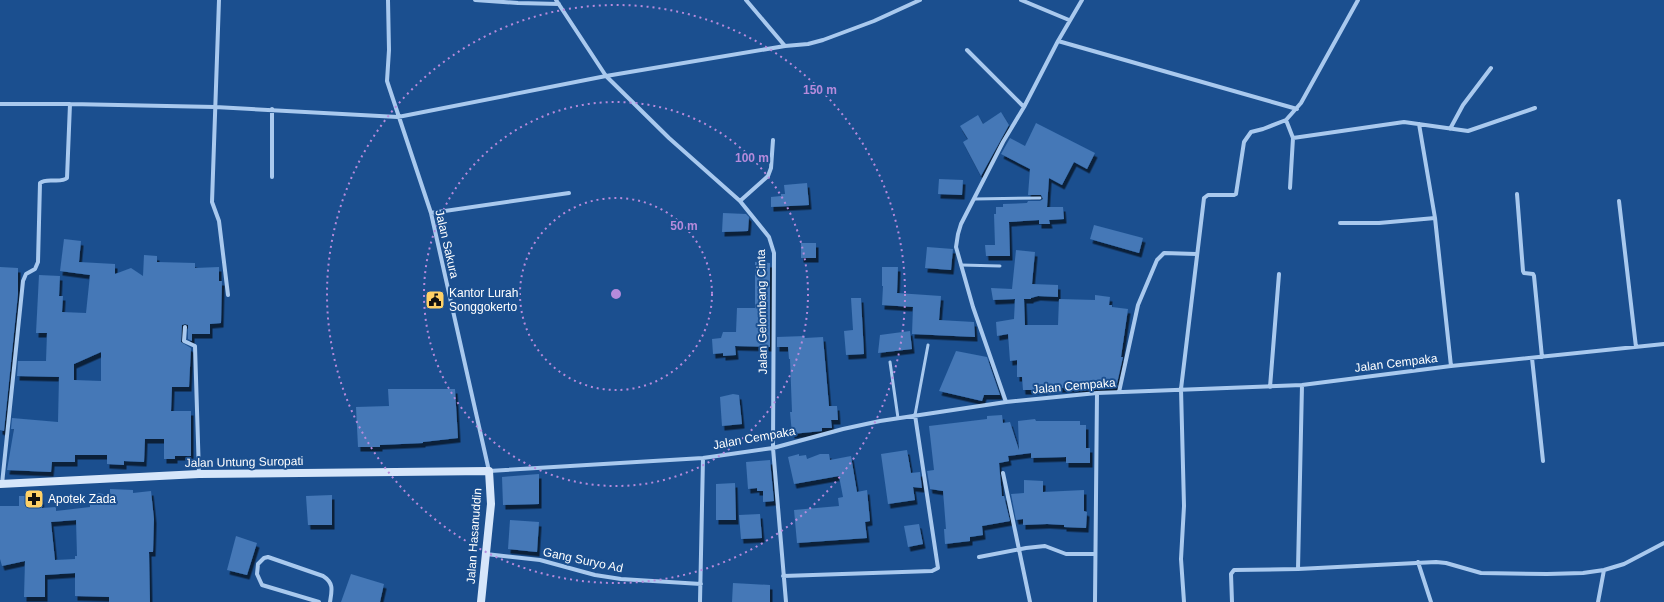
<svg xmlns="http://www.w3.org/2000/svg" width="1664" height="602" font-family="Helvetica,sans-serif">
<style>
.building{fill:#4478b7;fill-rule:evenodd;filter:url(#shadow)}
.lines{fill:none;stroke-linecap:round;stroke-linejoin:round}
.lane{stroke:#a9c9ee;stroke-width:3}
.street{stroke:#a9c9ee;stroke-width:4}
.secondary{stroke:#d6e6fa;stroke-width:8}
.ring{fill:none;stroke:#b68bdc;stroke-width:2;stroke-dasharray:2 4}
.labels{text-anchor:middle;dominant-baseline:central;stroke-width:4;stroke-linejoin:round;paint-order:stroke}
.street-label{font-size:12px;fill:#fff;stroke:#1b4f8f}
.poi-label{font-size:12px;fill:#fff;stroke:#1b4f8f;text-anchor:start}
.centre{fill:#b68bdc;stroke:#1b4f8f;stroke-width:2}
.ring-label{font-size:12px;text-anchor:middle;font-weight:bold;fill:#b68bdc;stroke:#1b4f8f;stroke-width:4;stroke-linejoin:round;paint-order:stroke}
</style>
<defs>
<filter id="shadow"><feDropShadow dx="2.5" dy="4.5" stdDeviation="0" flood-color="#0009"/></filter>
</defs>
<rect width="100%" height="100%" fill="#1b4f8f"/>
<!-- building -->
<path class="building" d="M1001,112l8,13 -28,51 -18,-34 5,-3 -8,-13 18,-11 5,9z
M1036,123l59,30 -8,16 -13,-7 -12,23 -13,-7 -2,29h16l1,12 -15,1 1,4h-11v-4l-30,2 1,34h-24l-1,-11h10l-1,-31h2v-7h7v-3l24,-1 1,-2h12l3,-2 -2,-4h-13l2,-26 -29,-15 9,-16 15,8z
M939,179l24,1 -1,15 -24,-1z
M807,183l2,22 -38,2v-10l10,-1v-2h4l-1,-9z
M723,213l23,1 3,3 -1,14 -26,1z
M1094,225l49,13 -4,15 -49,-14z
M64,239l17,2 -2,21 36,2v10l16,-6 12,8 1,-21 13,1v6l38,1v5l24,-1v14h3l-1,42 -11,1v10h-18v7l-4,-2v-14l-3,-1 -3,1 -1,17 10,6 -2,39h-17l-1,24h20v45h-16v3h-11v-20h-19l-1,23 -20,-1v4l-17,-1v-9h-32v7h-23l-1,10 -44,-2 7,-41h-3l1,-11 46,4 1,-45 -42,-1 1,-15h28l1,-28h-11l3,-58 21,1 -1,20h4l-1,16 24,1 4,-38 -30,-4zM101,352v29l-27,-1v-16z
M801,243h15v15h-15z
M927,247l26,2 -2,21 -26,-2z
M1016,250l19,2 -3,32 26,1v12l-20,-1 -7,2v1h-7l1,26h33l1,-26 36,1v-5l15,2 -1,8h3v2l16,2 -7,48h2l-7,31h-71v2h-22l-1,-13h-5v-17l-7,1 -2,-27 -11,2 -1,-14 18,-3 1,-20 -22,1 -2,-12 21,1z
M755,262l15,1v84l-35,-1 1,9 -13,1v-3l-10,1 -1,-15 9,-1 2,-6h13l1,-24h18z
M0,267l18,1v26l-14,137 -4,-1z
M882,267h16l-1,26 44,3 -2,24 35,2 1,15 -63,-3 1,-27 -31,-2 1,-19h-1z
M851,298h10l3,56 -18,1 -2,-24 9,-1z
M910,331l2,18 -34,4 2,-18z
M805,336v2l18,-1 6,69h8l1,14h-7l1,8h-10v3l-30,3 -2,-22h2l-2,-53h-1l-1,-12h-11v-10z
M956,351l31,6 13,38h-16l-2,6 -43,-10z
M388,389h67l3,49 -35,4v1l-43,2v2h-22l-2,-40 33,-1z
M733,394l6,1 3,29 -20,2 -2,-29z
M1002,415l1,8 7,-1 9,28 -1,-29 17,-2 1,2h44v4h6v23h4v15h-24v-6l-35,1v-5l-23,3 1,5 -10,2 3,33h2l6,25 -28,5 1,9 -13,2v4l-25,3 -1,-15h2l-3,-38 -13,-2 -3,-18 7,-1 -5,-44 58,-7v-3z
M907,450l4,23 9,-1 2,16 -9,-1 2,13 -27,4 -7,-50z
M799,454v2l7,-1 1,4 13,-5h9l1,6 21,-4 6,36 10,-2 3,31 -5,1 2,16 -70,5 -3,-33 45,-4 -1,-8 5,-1 -4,-21 -45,8 -6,-27z
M770,460l4,41 -11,1v-11h-6v-3l-9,1 -2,-27z
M539,474v30l-36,1 -1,-28z
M1024,480l19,1v11l41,-2v21l3,1 -1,16 -22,-1v-2l-17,-1 -24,1v-6l-7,1 -5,-26 13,-1z
M735,483l1,37h-20v-36z
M110,489l23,1v3l18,-2 3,28 -1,33h-4l1,50h-41v-5l-34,-1v-23l-30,2v22h-21l1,-36 -23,5 -2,-7v-53h19v-10h22l1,12 14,-1v4l34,-4v-10l9,-4 11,3zM76,520l1,36h-2v3l-20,1 -4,-38z
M332,495v30h-24l-2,-29z
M760,514l2,24 -21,1 -2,-24z
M510,520l29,2 -2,30 -29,-3z
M919,524l4,20 -15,3 -4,-21z
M236,536l21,7 -10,32 -20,-5z
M351,574l33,10 -4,18h-39z
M733,583l37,2v17h-38z"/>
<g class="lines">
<!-- lane -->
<path class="lane" d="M974,199l66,-1
M961,265l39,1
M890,362l8,56
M915,415l13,-70"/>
<!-- street -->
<path class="street" d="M219,0l-7,202 7,19 9,74
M388,0l1,50 -2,31 44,132 58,258 214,-13 70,-10 70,-19 37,-8 126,-19 91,-9 205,-8 149,-19 213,-22
M475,0l43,3 41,1
M556,0l50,76 63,62 71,63 29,36 5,16 -1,195 13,154
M746,0l39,46
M1021,0l48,20
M1058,41l239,68
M967,50l57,57
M0,104h70l145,3 183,10 208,-41 179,-30 23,-2 15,-4 51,-19 46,-21
M1286,120l15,-17 57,-103
M1419,124l16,94 16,148
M1450,129l13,-24 28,-37
M272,177v-68
M1290,188l3,-50
M1517,194l6,77 1,2 9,1 1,2 8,81
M740,201l28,-25 3,-8 2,-28
M1619,201l17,146
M431,213l138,-20
M1340,223h39l56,-5
M185,327l-1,14 11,5 4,128
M1532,358l11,103
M1270,387l9,-113
M1119,392l19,-87 19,-45 7,-7 32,1
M1006,402l-33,-95 -17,-60 2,-13 3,-10 42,-82 21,-35 34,-66 24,-41
M1003,473l27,129
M2,484l21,-203 3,-7 9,-5 3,-7 2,-79c7,-6 20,1 27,-5l3,-74
M486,554l54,6 55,15 26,4 80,5
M979,557l47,-9 19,-2 21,8h28
M1418,562l13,40
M1298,569l4,-184
M783,576l149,-5 6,-3 -23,-153
M319,602l-57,-17 -5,-11 1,-10 6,-6 4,-1 55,19c11,7 9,14 7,26
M700,602l3,-144
M1095,602l2,-209
M1184,602l-3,-43 3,-53 -3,-117 23,-191 4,-3h26l2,-1 8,-52 7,-10 12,-3 23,-9 7,18 111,-16 64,9 67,-23
M1232,602l-1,-28 3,-4 64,-1 138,-7 10,1 35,10 66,1 36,-1 21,-3 20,-6 40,-21
M1598,602l6,-32"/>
<!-- secondary -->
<path class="secondary" d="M0,484l199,-10 290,-3 2,33 -10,98"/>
</g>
<!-- distance rings -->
<g class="ring">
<circle cx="616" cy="294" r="96"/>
<circle cx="616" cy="294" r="192"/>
<circle cx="616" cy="294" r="289"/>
</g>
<!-- icons -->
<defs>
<g id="civic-square" transform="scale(1)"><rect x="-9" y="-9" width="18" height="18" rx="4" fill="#ffd166" stroke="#1b4f8f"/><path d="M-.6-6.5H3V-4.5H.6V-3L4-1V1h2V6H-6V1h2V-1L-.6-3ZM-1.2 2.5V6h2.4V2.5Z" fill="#111"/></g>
<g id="pharmacy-square" transform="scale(1)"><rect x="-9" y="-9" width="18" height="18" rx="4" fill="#ffd166" stroke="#1b4f8f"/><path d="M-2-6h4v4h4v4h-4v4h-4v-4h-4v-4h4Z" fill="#111"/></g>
</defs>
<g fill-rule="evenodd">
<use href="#civic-square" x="435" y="300"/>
<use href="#pharmacy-square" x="34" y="499"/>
</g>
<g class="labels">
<!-- street labels -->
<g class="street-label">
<text transform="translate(447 244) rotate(77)">Jalan Sakura</text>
<text transform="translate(762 312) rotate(-91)">Jalan Gelombang Cinta</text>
<text transform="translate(1396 363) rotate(-7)">Jalan Cempaka</text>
<text transform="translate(1074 386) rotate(-5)">Jalan Cempaka</text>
<text transform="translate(754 438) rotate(-10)">Jalan Cempaka</text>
<text transform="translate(244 462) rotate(-1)">Jalan Untung Suropati</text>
<text transform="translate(474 536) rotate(-86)">Jalan Hasanuddin</text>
<text transform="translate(583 560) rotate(12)">Gang Suryo Ad</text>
</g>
<!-- poi labels -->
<g class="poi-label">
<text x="449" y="293">Kantor Lurah<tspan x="449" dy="14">Songgokerto</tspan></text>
<text x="48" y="499">Apotek Zada</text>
</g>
</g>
<circle cx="616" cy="294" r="6" class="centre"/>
<g class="ring-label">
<text x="820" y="94">150 m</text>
<text x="752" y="162">100 m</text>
<text x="684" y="230">50 m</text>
</g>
</svg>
